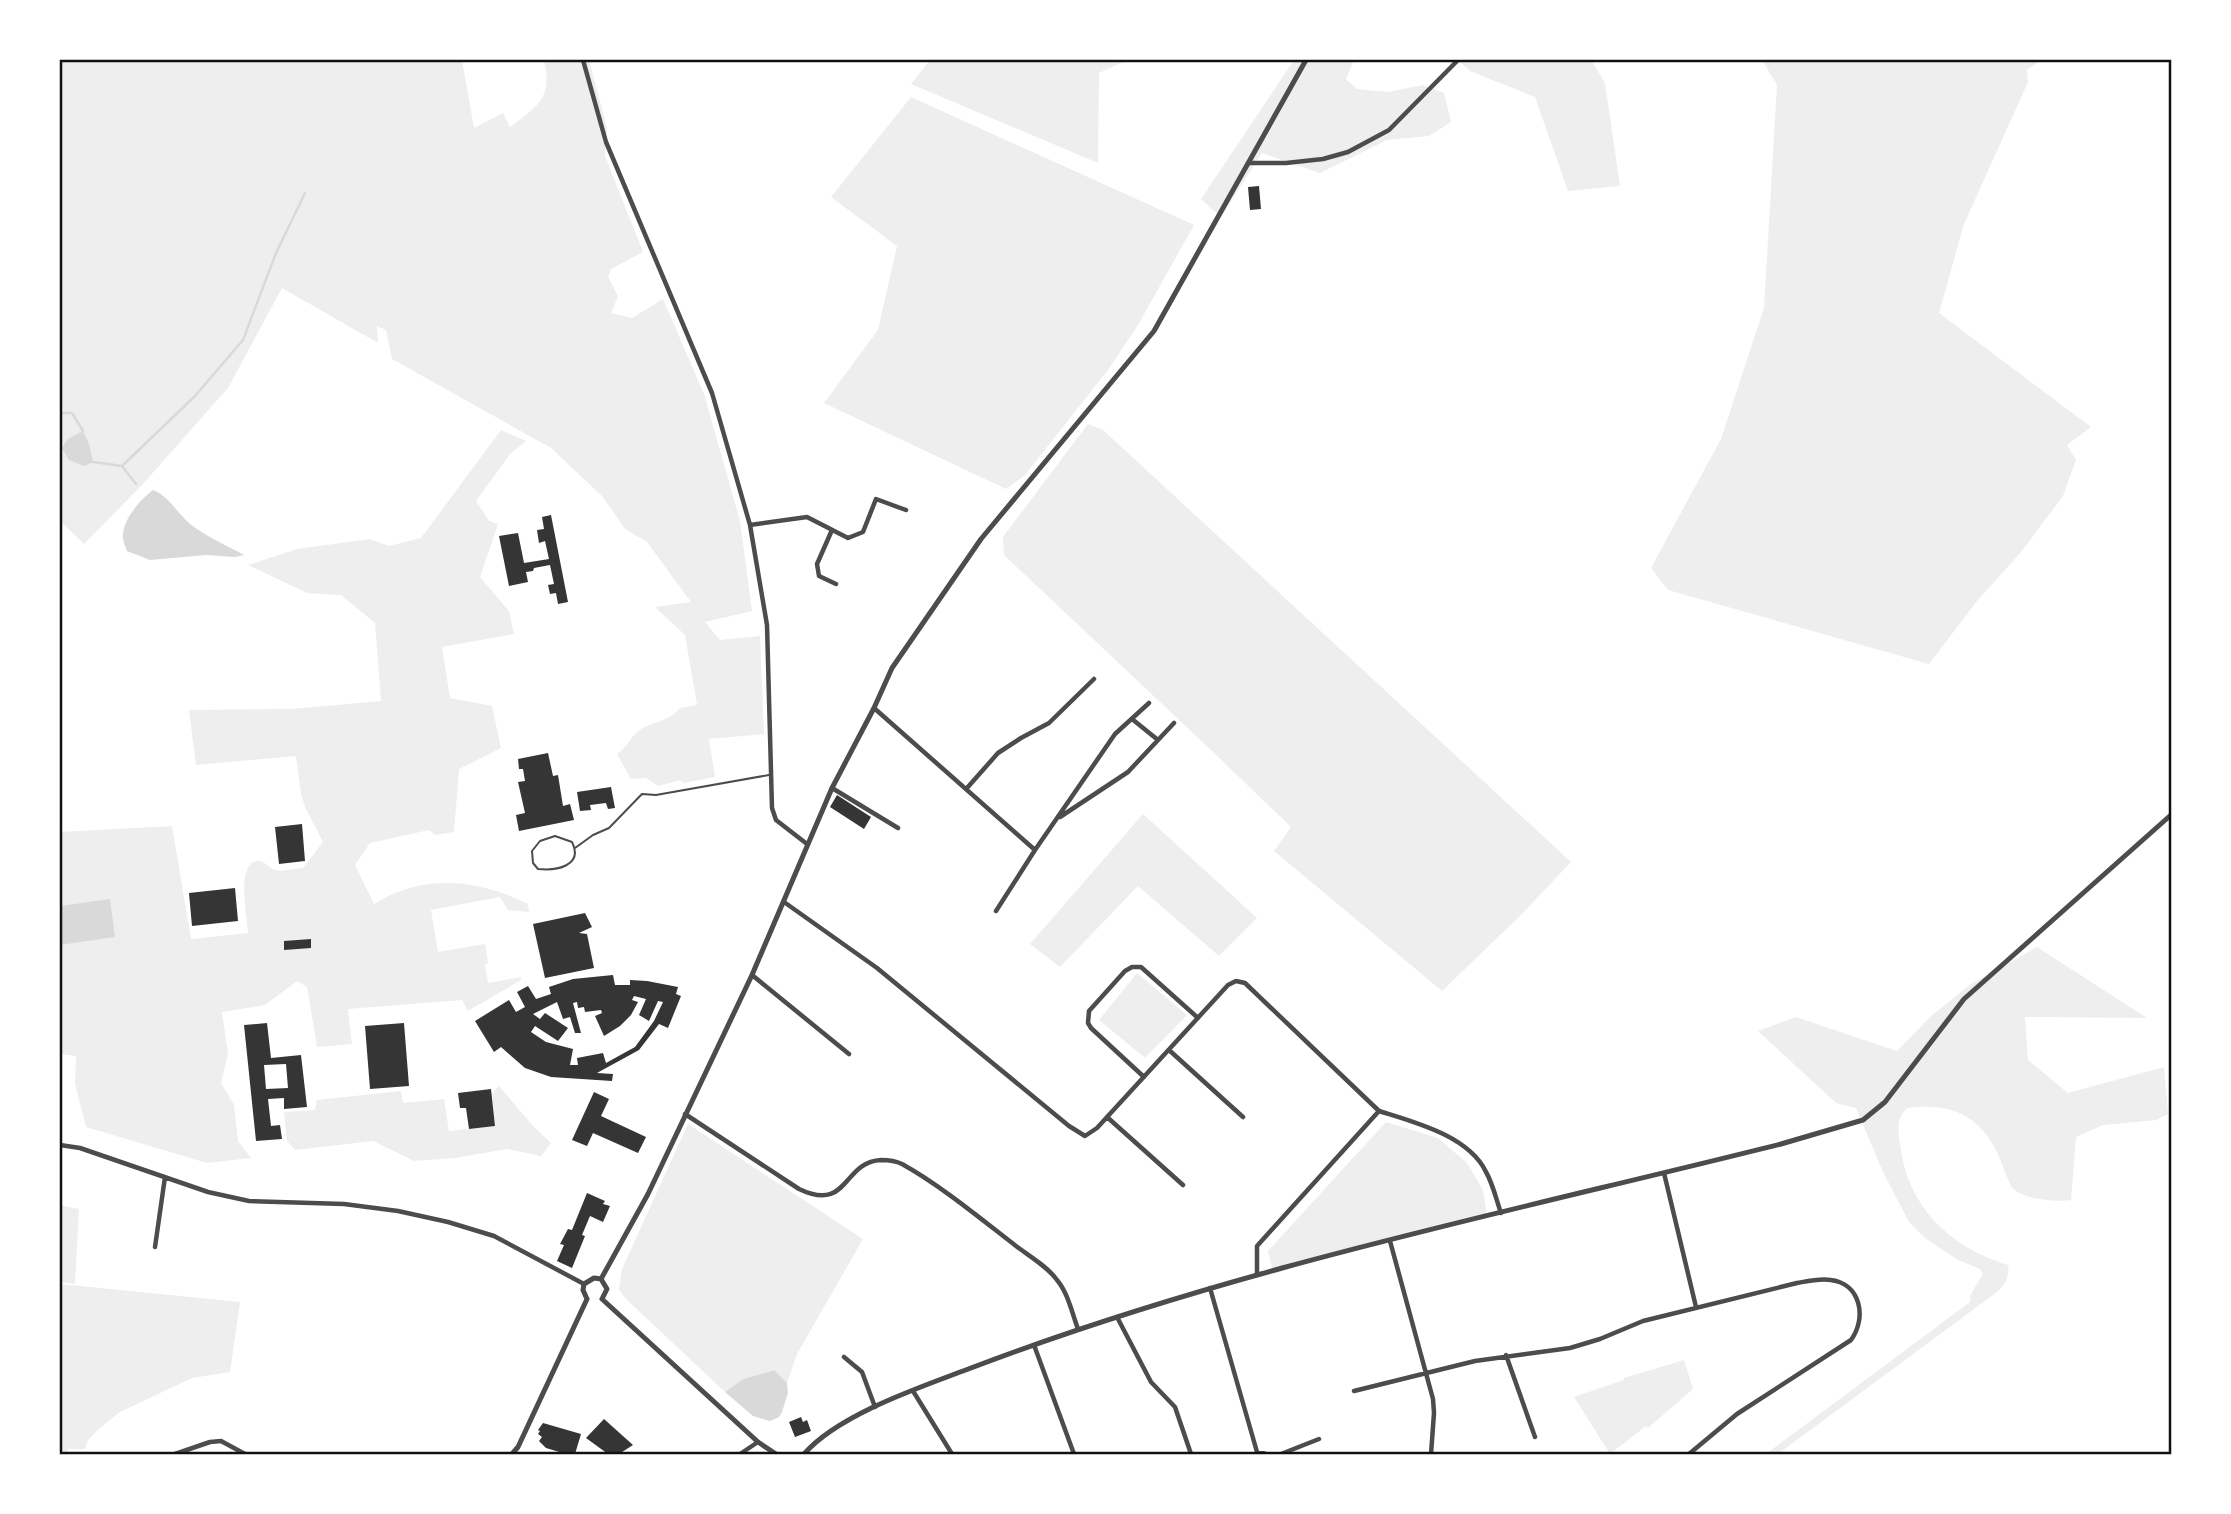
<svg xmlns="http://www.w3.org/2000/svg" width="2231" height="1514" font-family="'Public Sans',sans-serif">
<style>
.green{fill:#eee}
.water{fill:#d9d9d9}
.lines{fill:none;stroke-linecap:round;stroke-linejoin:round}
.stream{stroke:#d9d9d9;stroke-width:2.5}
.building{fill:#353535;fill-rule:evenodd}
.service{stroke:#4c4c4c;stroke-width:2}
.minor{stroke:#4c4c4c;stroke-width:4.5}
.tertiary{stroke:#4c4c4c;stroke-width:5}
.neatline{fill:none;stroke:#111;stroke-width:2.5}
</style>
<rect width="100%" height="100%" fill="#fff"/>
<!-- green -->
<path class="green" d="M60,60h402l12,68 29,-15 7,14c28,-21 43,-29 34,-67h45l18,68 -2,28 38,96 -32,17 -3,8 10,19 -7,17 21,5 31,-19 41,95 36,127 12,90 -47,11 15,18 40,-4 4,98 -55,5 6,38 -31,6 -4,-3 -22,6 -12,-8 -15,1 -14,-25c9,-6 12,-14 19,-21 13,-12 33,-10 44,-25l17,-3 -12,-70 -30,-28 36,-5 -44,-60 -22,-13 -22,-32 -52,-49 -159,-89 -6,-29 -9,-4 1,17 -96,-55 -54,100 -86,97 -58,59 -24,-23z
M930,60h198l-29,13 -1,90 -187,-79z
M1294,60h60l-8,19 11,10 31,3 35,-7 21,8 7,29 -22,14 -42,4 -67,33 -58,-20 -41,64 -20,-18z
M1458,60h133l14,23 15,103 -52,5 -33,-94 -65,-26z
M1762,60h279l-14,10 1,12 -64,142 -25,89 152,114 -24,18 9,15 -13,36 -42,56 -44,49 -48,63 -261,-74 -17,-22 70,-129 43,-131 13,-223z
M911,97l283,128 -56,100 -30,45 -83,105 -19,14 -182,-86 54,-73 19,-84 -66,-49z
M1088,424l15,6 468,432 -50,53 -79,76 -168,-140 17,-24 -79,-76 -208,-196 -1,-18z
M501,430l25,11 -16,13 -34,47 13,20 9,3 -18,53 29,34 5,23 -72,13 8,51 42,8 9,42 -42,21 -5,63 -19,3 -6,-5 -59,13 -15,22 19,39c49,-31 104,-25 154,0l1,8 -21,-2 -8,-13 -69,13 7,42 47,-8 3,19 -3,1 3,19 33,-6v3l-53,31 -6,-11 -114,9 4,35 -35,3 -10,-60 -10,-6 -32,24 -43,7 6,42 -7,29 13,22 4,36 13,17 -44,5 -121,-36 -11,-43 1,-28 -16,-2v-222l112,-6 19,113 57,-6c0,-13 -14,-74 12,-72 5,1 10,7 15,9 7,2 19,-1 28,-2l20,-26 -18,-35 -4,-13 -5,-38 -100,9 -7,-55 103,-1 89,-8 -6,-78 -34,-28 -34,-2 -59,-28 49,-16 73,-10 19,7 32,-8z
M1143,814l114,104 -38,38 -81,-70 -78,81 -30,-23z
M2037,947l110,71 -122,-1 3,43 40,33 96,-26 4,47 -12,6 -53,5 -27,12 -5,63c-17,2 -46,0 -59,-12 -6,-12 -10,-24 -15,-36 -20,-39 -48,-49 -90,-44 -11,11 -9,22 -7,36 7,62 49,103 108,121 2,10 -3,20 -11,27l-219,162h-12l204,-152 1,-8 12,-20 -3,-5 -24,-10 -31,-21 -16,-16 -26,-50 -27,-64 -20,-5 -78,-72 38,-14 101,34 34,-35 40,-32z
M1137,973l50,42 -42,43 -46,-38z
M499,1086l35,41 17,16 -10,13 -34,-7 -52,9 -41,3 -41,-20 -78,9 -8,-9 -3,-29 31,-2 2,-10 84,-9 2,12 41,-4 5,32 46,-5 -3,-33z
M1386,1122l52,16 29,25 16,27 4,25 -215,53 -4,-17z
M688,1124l175,115 -66,115 -10,29 -14,-13 -30,9 -18,13 -100,-94 -6,-9 3,-20z
M60,1205l19,4 -4,75 -15,-2z
M60,1284l180,18 -10,70 -38,6 -72,34 -20,16 -12,12 -3,9h-17l-1,5h-7z
M1684,1360l9,29 -45,39 -2,-2 -36,28 -36,-57 50,-17v-2z"/>
<!-- water -->
<path class="water" d="M83,431l6,13 4,18 -9,4 -15,-6 -7,-12 6,-9z
M153,490c17,7 23,22 37,34 15,12 36,21 54,31l-9,2 -29,-2 -56,5 -23,-9c-2,-5 -5,-12 -4,-17 1,-16 18,-35 30,-44z
M110,899l5,38 -55,8v-39z
M774,1370l13,13 1,10 -6,19 -3,5 -9,4 -17,-5 -28,-24 18,-13z"/>
<g class="lines">
<!-- stream -->
<path class="stream" d="M60,413h12l11,18
M93,462l29,4 14,18
M122,466l73,-70 48,-56 33,-87 29,-60"/>
</g>
<!-- building -->
<path class="building" d="M1259,186l2,23 -11,1 -2,-23z
M551,515l17,87 -10,2 -2,-11 -6,1 -2,-9 6,-1 -4,-19 -16,3 -1,3 -7,1 2,10 -19,4 -10,-50 19,-3 6,30 25,-4 -4,-18 -6,2 -2,-13 7,-1 -2,-12z
M548,753l5,23 5,-1 5,31 7,-2 4,16 -55,11 -3,-16 9,-2 -7,-31 7,-1 -2,-12h-4l-1,-10z
M611,787l4,21 -7,1 -2,-6 -16,2 1,5 -11,1 -3,-19z
M837,795l34,22 -7,12 -34,-22z
M302,824l3,37 -26,3 -4,-37z
M235,888l3,33 -46,5 -3,-33z
M585,913l7,14 -13,6 8,1 7,34 -49,10 -12,-54z
M311,939v9l-27,2v-9z
M613,975l2,10h15v-5l17,1 31,6 -2,7 5,2 -13,32 -9,-4 -20,26 -42,23 16,1 -1,7 -61,-4 -26,-9 -24,-21 -7,5 -19,-31 34,-21 7,12 9,-5 -8,-15 11,-6 8,13 15,-5 -2,-7 24,-8zM634,996l12,3 -7,16 10,6 9,-20 5,1 -9,19 -19,26 -29,16 -3,-10 -26,5 1,7h-8l3,-16 -27,-7 -15,-10 4,-6 23,15 10,-13 -23,-15 -5,6 -7,-5 24,-12 6,17 7,-2 5,16h6l-8,-30 4,-1 1,6 6,-1 1,5 16,-2 1,3 -7,3 9,20 16,-10 11,-11 7,-13 -6,-2z
M267,1023l4,35 30,-3 6,52 -23,2v-11l-16,1 3,27 9,-1 2,14 -26,2 -12,-116zM286,1064l2,24 -22,1 -2,-24z
M404,1023l5,63 -39,3 -5,-63z
M491,1089l4,37 -26,3 -3,-21h-6l-2,-15z
M594,1092l15,7 -8,17 45,21 -8,16 -45,-20 -6,13 -15,-6z
M587,1193l18,8 -2,3 7,2 -7,16 -13,-6 -8,19 3,1 -13,32 -15,-7 7,-16 -4,-1 8,-15 4,1z
M801,1417l2,5 4,-2 4,11 -16,6 -6,-15z
M604,1419l29,26 -14,9h-11l-22,-16z
M543,1423l38,11 -6,20h-9l-20,-6 -7,-7 3,-4 -4,-3 2,-3 -2,-1z"/>
<g class="lines">
<!-- service -->
<path class="service" d="M555,836l17,6c12,24 -16,29 -34,27l-5,-6 -1,-12 8,-10z
M575,848l18,-13 16,-7 33,-34 14,1 113,-20"/>
<!-- minor -->
<path class="minor" d="M583,60l23,82 106,251 38,132 17,100 5,183 4,12 31,24
M1248,163h38l37,-4 25,-7 41,-22 69,-70
M750,525l57,-8 41,21 15,-6 13,-33 30,11
M832,530l-15,34 2,12 17,8
M874,708l161,142
M1132,719l26,21
M832,788l66,40
M967,788l31,-35 23,-15 28,-15 45,-44
M1060,817l68,-45 46,-49
M784,902l93,66 192,158 16,10 12,-8 131,-143 8,-4 9,2 134,128
M996,911l39,-61 80,-116 34,-31
M752,975l97,79
M1169,1050l74,67
M1144,1077l-53,-49 -3,-5 1,-12 36,-40 7,-4h9l57,51
M685,1114l114,75c50,24 43,-27 82,-29 7,0 15,1 21,4 38,21 79,55 114,82 13,10 31,20 41,34 11,13 15,33 21,49
M1107,1117l76,68
M60,1145l20,3 128,44 41,9 95,3 54,7 50,11 46,14 90,48
M1664,1173l32,134
M1390,1241l43,158 1,14 -3,41
M155,1247l10,-70
M1257,1275v-29l122,-135c35,11 90,25 107,61 7,12 10,27 15,41
M1210,1288l47,164 9,2
M1117,1317l34,65 24,25 16,47
M1034,1345l40,109
M1506,1355l29,82
M844,1357l18,15 13,35
M913,1391l39,63
M1354,1391l121,-30 95,-13 30,-9 43,-18 154,-38c11,-2 23,-5 34,-3 30,4 36,38 20,60l-114,74 -48,40
M175,1454l35,-12 11,-1 24,13
M740,1454l18,-12
M1281,1454l38,-15"/>
<!-- tertiary -->
<path class="tertiary" d="M601,1279l47,-85 104,-219 80,-187 42,-80 18,-40 89,-129 173,-208 152,-271
M601,1279l6,10 -5,10
M587,1299l-4,-9 1,-6 10,-6 7,1
M602,1299l156,143 18,12
M512,1454l6,-7 69,-148
M804,1454c35,-40 117,-67 167,-86 262,-100 539,-156 810,-224l82,-24 22,-18 79,-103 208,-185"/>
</g>
<!-- border -->
<rect width="2231" height="1514" fill="none" stroke="#ffffff" stroke-width="122"/>
<rect x="61" y="61" width="2109" height="1392" class="neatline"/>
</svg>
